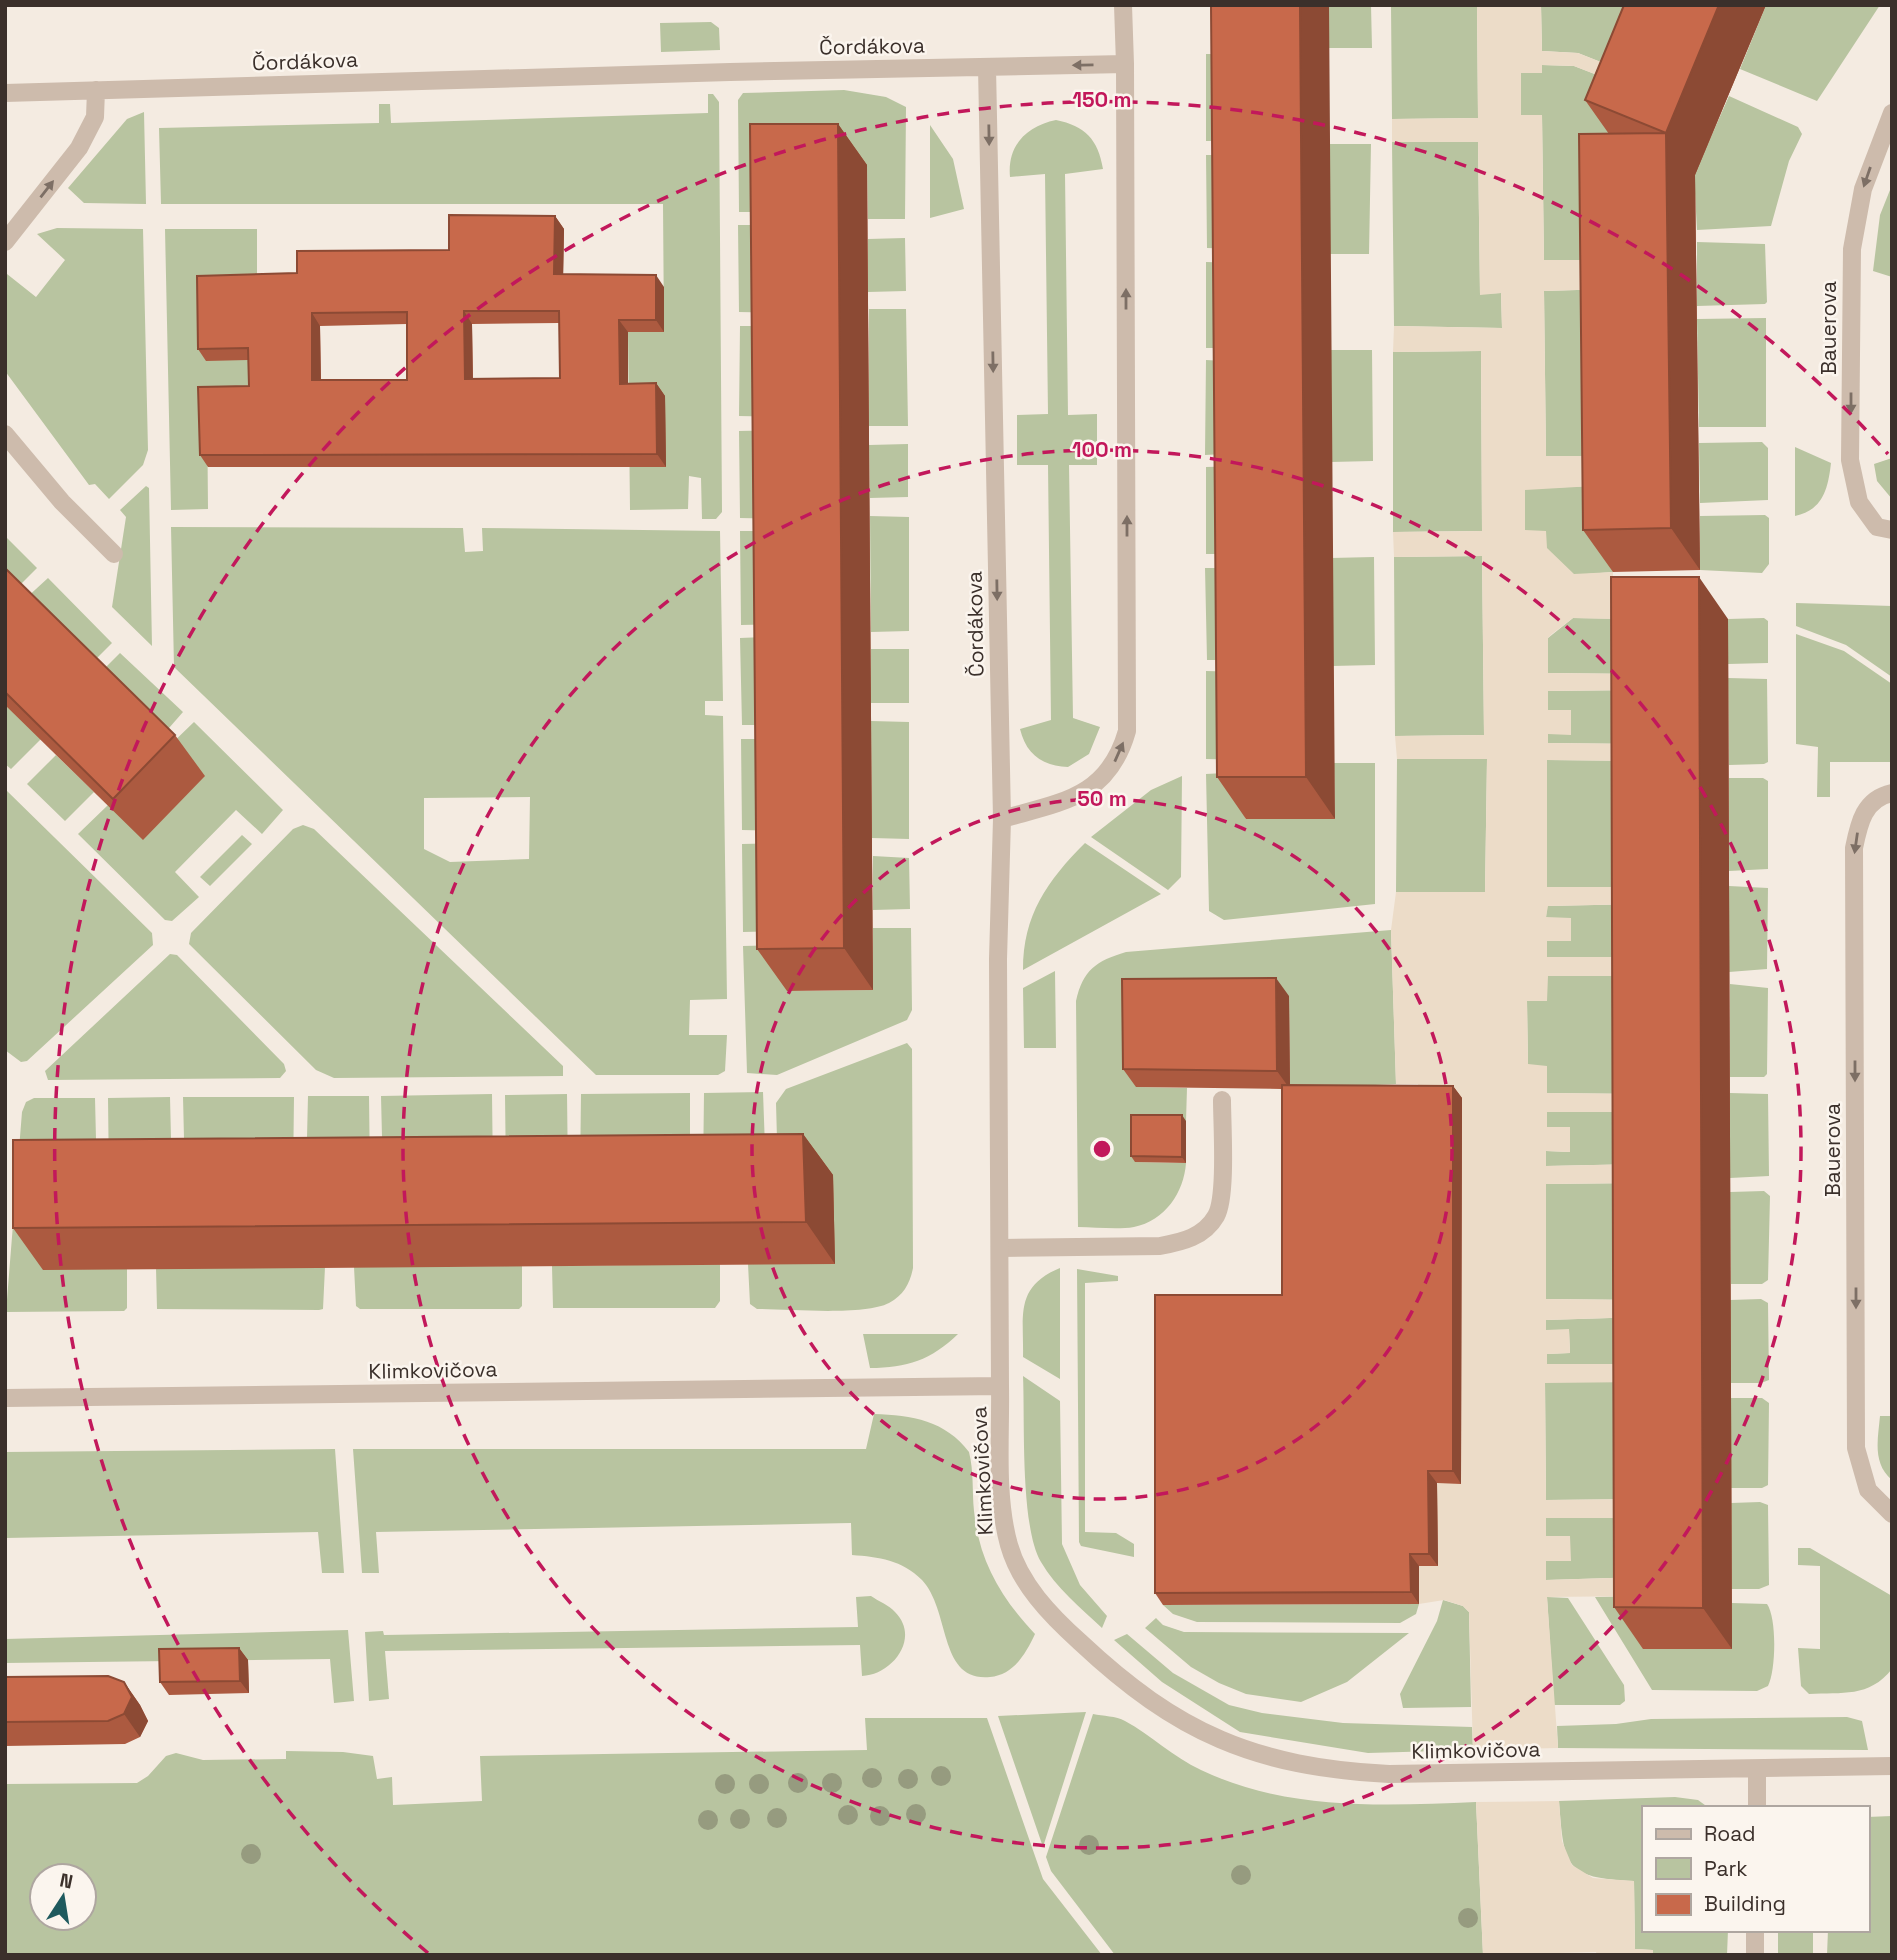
<svg xmlns="http://www.w3.org/2000/svg" width="1897" height="1960" font-family="'Space Grotesk',sans-serif">
<style>
.green{fill:#b8c4a0;fill-rule:evenodd}
.plaza{fill:#ecdcc8}
.lines{fill:none;stroke-linecap:round;stroke-linejoin:round}
.lane{stroke:#cdbbac;stroke-width:18}
.street{stroke:#cdbbac;stroke-width:18}
.tree{fill:#969b7f}
.wall{fill:#ac5a40;fill-rule:evenodd}
.shaded-wall{fill:#8c4a34}
.building{fill:#c8694b;stroke:#8c4a34;stroke-width:2;fill-rule:evenodd}
.oneway{fill:#7d6f65}
.ring{fill:none;stroke:#c2185b;stroke-width:3.5;stroke-dasharray:12 9}
.labels{text-anchor:middle;dominant-baseline:central;stroke-width:5;stroke-linejoin:round;paint-order:stroke}
.street-label{font-size:21px;fill:#3b302b;stroke:#fbf5ee}
.centre{fill:#c2185b;stroke:#fbf5ee;stroke-width:3.5}
.ring-label{font-size:21px;text-anchor:middle;font-weight:bold;fill:#c2185b;stroke:#fbf5ee;stroke-width:5;stroke-linejoin:round;paint-order:stroke}
</style>
<rect width="100%" height="100%" fill="#f4ebe1"/>
<!-- green -->
<path class="green" d="M1329,5h42l1,43h-43z
M1391,5h86l1,113 -86,1z
M1541,5h89l11,73 -63,-25 -36,-2z
M1766,5h114l-63,96 -77,-32z
M711,22l8,6 1,22 -59,2 -1,-29z
M1206,54h35v87h-35z
M1542,65l32,1 62,24 58,85 35,-79 69,31 4,7 -13,27 -18,65 -74,4 -3,-55 -85,85 -65,1 -2,-146h-21v-43l21,1z
M844,90l42,7 20,10 -1,112h-37l-1,-54 -87,47h-41l-1,-112 5,-7z
M708,94h5l6,8 3,410 -6,7h-14l-1,-41 -12,-2 -1,33 -58,1 -2,-178h36l-1,-128h-502l-2,-76 220,-5v-19h11l1,19 317,-10z
M144,112l2,92 -62,-1 -16,-15 59,-69z
M1056,120c29,6 42,19 47,49l-38,5 3,241 29,-1v51h-28l4,253 27,9 -11,27 -21,13c-26,-1 -42,-13 -48,-38l31,-9 -3,-255h-31v-50l31,-1 -3,-240 -35,3c-3,-32 17,-51 46,-57z
M930,125l23,34 11,50 -34,9z
M1392,142h86l2,152 21,-1 1,35 -108,-2z
M1329,144h42l-2,110h-39z
M1206,155h35l1,94 -35,-1z
M1892,185v92l-19,-6 7,-56z
M738,225h42l1,88 -42,-1z
M57,228l86,1 5,221 -5,15 -34,34 -14,-15 -6,1 -84,-114v-94l2,-3 29,23 29,-37 -28,-26z
M165,229h92v169l-50,2 1,109 -37,1z
M905,238l1,53 -38,1v-53z
M1697,242l68,2 2,58 -2,2 -68,2z
M1206,262l36,1 1,85h-37z
M1610,289v167l-64,1 -2,-166z
M869,309h37l2,117h-39z
M1766,318v109h-67l-2,-108z
M740,326h41l1,91 -43,-1z
M1331,350h41l1,111 -42,1z
M1481,351l1,180 -89,1v-180z
M1206,360l37,2v91l-38,2z
M782,430l1,89 -43,-1 -1,-87z
M1762,442l6,6v52l-68,3 -1,-60z
M908,444v53l-38,1 -1,-53z
M1795,447l36,16c-3,26 -8,47 -36,53z
M1892,458v41l-15,-18 -3,-17z
M1243,466l1,88h-38v-87z
M1611,485l2,87 -39,3 -49,-45v-41z
M146,486l3,2 3,158 -40,-39 14,-90 -6,-7z
M1765,515l4,3v46l-7,9 -62,-3v-54z
M870,516l39,1v114l-38,1z
M171,527l292,1 2,24 18,-1 -1,-23 238,3 3,170h-18v14l18,1 4,283 -37,1 -1,35h38l-2,36 -7,4h-122l-422,-408zM530,797l-1,62 -79,3 -26,-13v-51z
M740,531h43l1,93 -43,1z
M5,536l32,32 -23,23 -9,-9z
M1482,556l2,179 -89,1 -1,-179z
M1374,557l1,108 -43,1 -1,-108z
M1205,568h39l1,92h-38z
M48,578l64,65 -22,22 -66,-65z
M1796,603l96,3v71l-46,-32 -50,-19z
M1573,618l67,1v55l-92,-1v-35z
M1764,618l4,3v42l-40,1v-45z
M1796,634l48,17 48,33v78h-62v35h-13l1,-50 -22,-3z
M784,636v89h-42l-2,-87z
M871,649h38v54h-38z
M120,653l63,59 -21,24 -63,-62z
M1206,671l39,1v88l-39,-1z
M1728,678l39,1 1,83 -4,2 -35,1z
M1640,690v54l-92,-1v-9h23v-24l-23,1v-20z
M5,704l36,35 -30,30 -6,-5z
M871,721l38,1v117l-37,-1z
M194,722l89,88 -21,24 -26,-24 -61,62 24,25 -27,24 -7,-1 -87,-86z
M741,739h43l1,92 -43,-1z
M56,755l38,37 -29,29 -38,-37z
M1397,759h90l-2,133h-89z
M1547,760l93,1 1,126h-94z
M1334,763h41v141l-151,16 -15,-9 -3,-137 18,-1 22,46h89z
M1182,776l-1,101 -13,13 -77,-53 60,-47z
M1729,778h34l5,3v88l-39,2z
M5,789l147,144 1,12 -126,116 -6,1 -16,-12z
M303,825l11,4 249,237v10l-229,2 -18,-8 -127,-126 2,-11 102,-104z
M242,835l10,9 -42,42 -10,-9z
M785,843l1,88 -43,1 -1,-88z
M1085,843l76,51 -138,76c0,-55 24,-89 62,-127z
M873,856l36,2 1,51 -37,1z
M1729,886l39,2 -1,81 -38,3z
M1641,904v53h-94v-16l24,-22 -25,-1 1,-12z
M873,928h38l1,82 -5,10 -130,55 -30,-2 -4,-127 43,-1 1,46 86,-1z
M1391,930l5,154 -106,5 -1,-93 -153,91 51,1 -1,33h-51v41l51,1c-2,29 -21,58 -52,64 -17,3 -39,0 -56,0l-2,-226c7,-31 20,-40 50,-49z
M170,954l7,1 107,109 2,7 -6,7 -232,2 -3,-9z
M1055,971l1,77h-32l-1,-60z
M1547,976h94v118l-95,-1 -18,-29 -1,-63h19z
M1730,984l38,4 -1,86 -3,3h-34z
M907,1043l5,6 1,219c-3,15 -9,27 -24,35 -25,13 -101,6 -132,6l-7,-5 -2,-40 30,-88 -2,-73 10,-14z
M763,1092l3,83h-63l1,-82z
M690,1093v82l-110,2 1,-83z
M1730,1093l38,1 1,82 -39,2z
M492,1094l1,84h-110l-2,-82z
M567,1094l1,83h-62l-1,-82z
M308,1096h61l1,82 -64,1z
M170,1097l2,83 -63,1 -1,-83z
M183,1097h111l-1,82 -108,1z
M34,1098h61l2,83 -54,88h84v39l-3,3 -118,1 16,-200 4,-10z
M1547,1112h94v52l-95,2v-15l24,1 -23,-25z
M1641,1183l1,117 -96,-1v-115z
M1764,1191l6,5 -2,84 -6,4h-31l-1,-92z
M720,1264v37l-5,7h-162l-1,-42z
M522,1266v40l-3,3h-159l-4,-3 -2,-39z
M325,1267l-2,42 -4,1 -162,-1 -1,-41z
M1060,1268v111l-37,-22c1,-41 -9,-70 37,-89z
M1077,1269l41,7v5l-33,2v249l31,1 18,11v13l-53,-11 -2,-4z
M1761,1299l7,4 1,77 -8,3h-30l-1,-83z
M1642,1317v47h-96v-10l24,-1 -1,-23h-23v-10z
M863,1334h95c-27,26 -51,34 -88,34z
M1023,1376l37,25 2,143 18,41 27,31 -5,12c-21,-20 -46,-40 -61,-66 -21,-35 -16,-142 -18,-186z
M1545,1382h97l1,117 -97,1z
M1731,1398h31l7,5 -1,82 -6,3h-31z
M874,1414c38,1 72,7 95,38 5,20 3,39 5,59 5,50 27,87 61,123 -9,19 -21,41 -45,43 -52,5 -39,-66 -68,-97 -20,-20 -43,-23 -70,-25l-1,-32 -475,9 3,41h-17l-9,-124h513z
M1880,1416h12v64c-20,-17 -14,-41 -12,-64z
M335,1449l9,124h-22l-4,-41 -313,6v-86z
M1760,1502l8,3 1,80 -10,4h-28v-86z
M1546,1518h97v59l-97,3v-19h25l-25,-25z
M1798,1548h12l82,48v73c-23,29 -50,23 -83,25l-8,-8 -3,-38 22,1v-83l-22,-1z
M871,1596c7,5 18,9 24,16 26,26 -3,63 -33,64l-2,-31 -475,6 4,48 -20,2 -4,-69 18,-1 1,4 474,-8 -2,-30z
M1644,1596v53h87l1,-46 35,1c10,14 9,66 1,82l-11,5 -105,-1 -57,-93z
M1547,1597l21,1 56,87 1,16 -5,4h-66z
M1443,1600l20,6 6,6 2,95 -68,1 -3,-14 37,-73z
M1419,1604l-3,10 -16,9 -203,-1 -24,-8 -10,-9z
M1156,1618l7,7 21,7 225,1 -62,49 -46,20 -55,-8 -27,-11 -28,-16 -46,-39z
M348,1630l6,71 -20,2 -4,-44 -325,4v-24z
M1127,1634l46,39 56,32 33,8 81,10 129,4 1,23 -105,3 -128,-21 -78,-50 -48,-42z
M1086,1712l-43,135 -45,-131z
M1093,1714c10,2 23,2 32,7 26,14 48,36 76,49 86,41 182,36 275,32l7,153h-368l-64,-84 -5,-14z
M1847,1717l15,4 6,29 -310,-2 -1,-22 59,-2 35,-5z
M865,1718h122l56,161 59,76h-1097v-171l132,-1 11,-7 18,-20 10,-3 27,7 83,-1v-8l57,1 30,4 4,23 15,-2 1,28 89,-4 -2,-45 387,-6zM84,1876v42h-42v-42z
M1675,1797l23,3 11,8h-66v122h85l-1,25h-74l-1,-5 -17,-1 -1,-68c-70,-3 -70,-15 -75,-80z
M1892,1816v139h-65l1,-25h39v-113z
M1778,1930h35v25h-35z"/>
<!-- plaza -->
<path class="plaza" d="M1477,5h64l1,46 36,2 63,25 -5,12 -62,-24 -32,-1v8h-21v42h21l2,145h65l1,29 -66,2 2,165h64l1,29 -86,5v40l21,1 1,17 27,26 39,-2v47l-40,-1 -21,16 -4,4v35l92,1v16l-92,1v19h23v25l-23,-1v9l92,1v17l-93,-1v127h94v17l-93,2 -2,11 25,1v23h-24v16h94v19h-93l-1,25h-20l1,63 19,2v27l94,1v18h-94v15h23v25l-24,-1v15l95,-2v19l-95,1v115l96,1v17l-96,3v10l23,-1 1,24 -23,1v10h95v18l-97,1 1,117 97,-1v19h-97v18h24l1,25h-25v19l97,-3 1,19 -97,1 11,151 -85,2 -4,-138 -6,-6 -19,-6 -25,4v-38h18v-83h24l1,-384 -42,-1 -2,-14h-22l-5,-154 5,-38h89l2,-133h-90l-2,-23 89,-1 -2,-179 -88,1 -1,-25 89,-1 -1,-180 -88,1 1,-26 108,2 -1,-35 -21,2 -2,-153h-86v-23l86,-1z
M1559,1801l3,40 10,24 21,13 41,3 1,68 18,1v5h-56l-1,-3 -113,3 -7,-153z"/>
<g class="lines">
<!-- lane -->
<path class="lane" d="M1000,1248l160,-2c22,-4 44,-9 56,-30 11,-19 6,-92 6,-116"/>
<!-- street -->
<path class="street" d="M1123,5l2,59
M987,67l15,752 -4,140 2,427
M5,93l725,-21 395,-8 2,667c-19,67 -66,71 -125,88
M1892,113l-29,76 -11,60 -2,211 9,42 18,25 15,3
M5,242l74,-94 16,-31 1,-27
M5,434l57,68 52,52
M1892,793c-28,6 -33,30 -38,55l2,600 12,42 24,24
M5,1398l995,-12c1,51 -5,109 9,159 11,39 41,70 71,97 97,91 175,125 309,132l503,-8
M1757,1808v-39
M1755,1955v-25"/>
</g>
<!-- trees -->
<g class="tree">
<circle cx="941" cy="1776" r="10"/>
<circle cx="872" cy="1778" r="10"/>
<circle cx="908" cy="1779" r="10"/>
<circle cx="798" cy="1783" r="10"/>
<circle cx="832" cy="1783" r="10"/>
<circle cx="725" cy="1784" r="10"/>
<circle cx="759" cy="1784" r="10"/>
<circle cx="916" cy="1814" r="10"/>
<circle cx="848" cy="1815" r="10"/>
<circle cx="880" cy="1816" r="10"/>
<circle cx="777" cy="1818" r="10"/>
<circle cx="740" cy="1819" r="10"/>
<circle cx="708" cy="1820" r="10"/>
<circle cx="1089" cy="1845" r="10"/>
<circle cx="251" cy="1854" r="10"/>
<circle cx="1241" cy="1875" r="10"/>
<circle cx="1468" cy="1918" r="10"/>
</g>
<!-- wall -->
<path class="wall" d="M1211,5l124,814h-89l-29,-42z
M1624,5h142l-71,170 5,395 -87,2 -30,-42 26,-396 -24,-34z
M838,124l29,41 6,825 -86,1 -30,-42z
M555,216l9,13 -1,45 101,13v45h-36v52l28,-1 9,13 1,71h-458l-8,-12 49,-69 -1,-26 -42,1 -8,-12 99,-76 152,-23zM559,323l1,55 -87,1 -1,-55zM407,324v56h-86l-1,-54z
M5,568l170,167 30,41 -62,64 -138,-135z
M1728,619l4,1030h-89l-29,-42z
M1289,996l1,89 163,1 9,12 -1,386 -24,-1 1,83h-19v38l-256,1 -8,-12 127,-298v-206l-146,-2 -13,-18z
M1186,1121v42l-51,-1 -4,-6z
M803,1134l30,41 2,89 -792,6 -30,-42z
M239,1648l9,12 1,33 -80,2 -9,-13z
M5,1677l119,5 16,23 8,16 -8,16 -15,7 -120,2z"/>
<!-- shaded-wall -->
<path class="shaded-wall" d="M1300,5h29l6,814 -29,-42z
M1719,5h47l-71,170 5,395 -29,-42 -5,-395z
M838,124l29,41 6,825 -29,-42z
M555,216l9,13 -1,58 -9,-13z
M656,275l8,12v45l-8,-12z
M464,311l8,13 1,68 -8,-13z
M312,313l8,13 1,67 -9,-13z
M619,320l9,12v64l-8,-12z
M656,383l9,13 1,71 -9,-13z
M1699,577l29,42 4,1030 -29,-41z
M1276,978l13,18 1,93 -13,-18z
M1453,1086l9,12 -1,386 -8,-13z
M1182,1115l4,6v42l-4,-6z
M803,1134l30,41 2,89 -29,-42z
M1428,1471l9,12 1,83 -9,-12z
M1410,1554l9,12v38l-8,-12z
M239,1648l9,12 1,33 -9,-12z
M124,1682l16,23 8,16 -8,16 -16,-23z"/>
<!-- building -->
<path class="building" d="M1211,5h89l6,772h-89z
M1624,5h95l-53,128 -81,-33z
M750,124h88l6,824 -87,1z
M1666,133l5,395 -88,2 -4,-396z
M449,215l106,1 -1,58 102,1v45h-37l1,64 36,-1 1,71 -457,1 -2,-68 51,-1 -1,-38 -50,1 -1,-73 100,-3v-22l152,-1zM464,311h95l1,67 -95,1zM407,312v68h-95v-67z
M5,568l170,167 -62,64 -108,-107z
M1611,577h88l4,1031 -89,-1z
M1276,978l1,93 -154,-2 -1,-90z
M1282,1085l171,1v385h-25l1,83h-19l1,38 -256,1v-298h127z
M1131,1115h51v42l-51,-1z
M803,1134l3,88 -793,6v-88z
M239,1648l1,33 -80,1 -1,-33z
M108,1676l16,6 8,15 -8,17 -16,7 -103,1v-45z"/>
<!-- one-way arrows -->
<defs><path id="oneway-solid" d="M-6-.8H1V-3.2L6.5 0L1 3.2V.8H-6Z" transform="scale(1.75)"/></defs>
<g class="oneway">
<use href="#oneway-solid" transform="translate(1083 65) rotate(179)"/>
<use href="#oneway-solid" transform="translate(989 135) rotate(89)"/>
<use href="#oneway-solid" transform="translate(1867 177) rotate(109)"/>
<use href="#oneway-solid" transform="translate(47 189) rotate(-52)"/>
<use href="#oneway-solid" transform="translate(1126 299) rotate(-90)"/>
<use href="#oneway-solid" transform="translate(993 362) rotate(89)"/>
<use href="#oneway-solid" transform="translate(1851 403) rotate(90)"/>
<use href="#oneway-solid" transform="translate(1127 526) rotate(-90)"/>
<use href="#oneway-solid" transform="translate(997 590) rotate(89)"/>
<use href="#oneway-solid" transform="translate(1119 752) rotate(-66)"/>
<use href="#oneway-solid" transform="translate(1856 843) rotate(98)"/>
<use href="#oneway-solid" transform="translate(1855 1071) rotate(90)"/>
<use href="#oneway-solid" transform="translate(1856 1298) rotate(90)"/>
</g>
<!-- distance rings -->
<g class="ring">
<circle cx="1102" cy="1149" r="350"/>
<circle cx="1102" cy="1149" r="699"/>
<path d="M428 1953A1049 1049 0 1 1 1888 454"/>
</g>
<g class="labels">
<!-- street labels -->
<g class="street-label">
<text transform="translate(872 46) rotate(-1)">Čordákova</text>
<text transform="translate(305 61) rotate(-2)">Čordákova</text>
<text transform="translate(1828 328) rotate(-90)">Bauerova</text>
<text transform="translate(975 624) rotate(-91)">Čordákova</text>
<text transform="translate(1832 1150) rotate(-90)">Bauerova</text>
<text transform="translate(433 1370) rotate(-1)">Klimkovičova</text>
<text transform="translate(982 1471) rotate(-93)">Klimkovičova</text>
<text transform="translate(1476 1750) rotate(-1)">Klimkovičova</text>
</g>
</g>
<circle cx="1102" cy="1149" r="10" class="centre"/>
<g class="ring-label">
<text x="1102" y="107">150 m</text>
<text x="1102" y="457">100 m</text>
<text x="1102" y="806">50 m</text>
</g>
<!-- border -->
<rect width="1897" height="1960" fill="none" stroke="#3b302b" stroke-width="14"/>
<!-- legend -->
<rect x="1642" y="1806" width="228" height="126" fill="#fbf5ee" stroke="#aea6a0" stroke-width="2"/>
<rect x="1656" y="1829" width="35" height="10" fill="#cdbbac" stroke="#aea6a0" stroke-width="2"/>
<text x="1704" y="1841" font-size="21" fill="#3b302b">Road</text>
<rect x="1656" y="1858" width="35" height="21" fill="#b8c4a0" stroke="#aea6a0" stroke-width="2"/>
<text x="1704" y="1876" font-size="21" fill="#3b302b">Park</text>
<rect x="1656" y="1894" width="35" height="21" fill="#c8694b" stroke="#aea6a0" stroke-width="2"/>
<text x="1704" y="1911" font-size="21" fill="#3b302b">Building</text>
<!-- north arrow -->
<g transform="translate(63 1897) rotate(12)"><circle r="33" fill="#fbf5ee" stroke="#aea6a0" stroke-width="2"/>
<path d="M0-5L12 26L0 18L-12 26Z" fill="#1f5a5e"/>
<text y="-10" font-size="19" font-weight="bold" text-anchor="middle" fill="#3b302b">N</text>
</g>
</svg>
